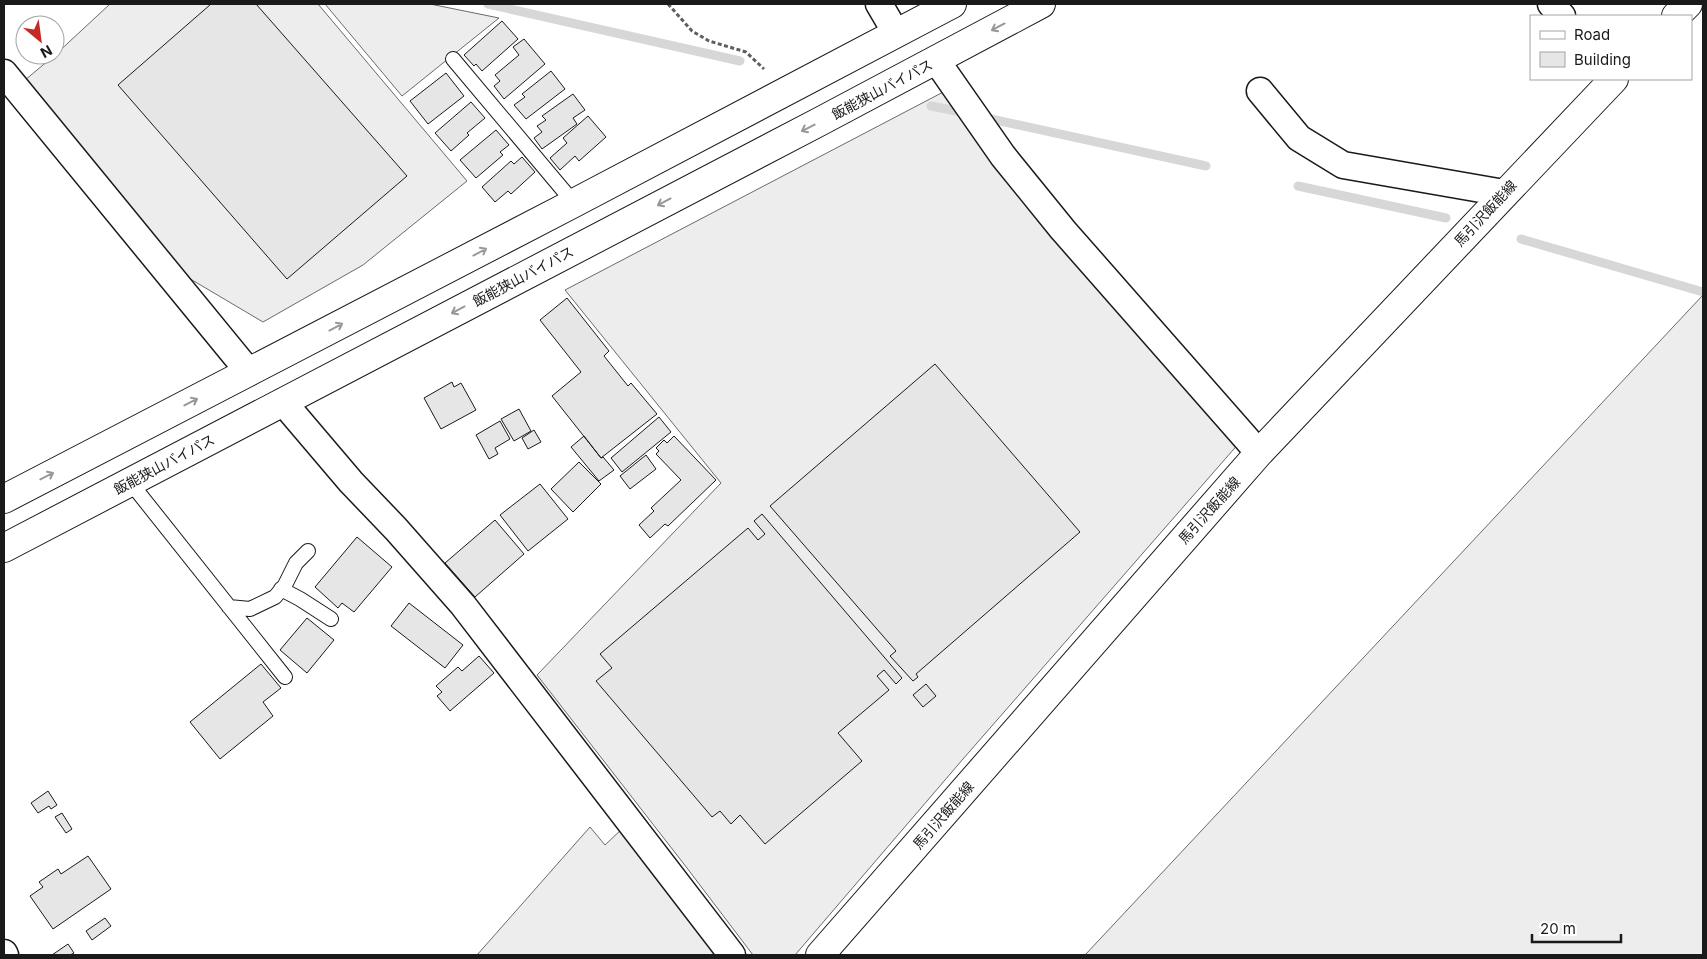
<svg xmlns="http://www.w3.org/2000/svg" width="1707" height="959" font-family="Inter,'Noto Sans JP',sans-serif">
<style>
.built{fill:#ededed;stroke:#6a6a6a}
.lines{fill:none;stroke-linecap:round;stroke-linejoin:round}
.stream{stroke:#d7d7d7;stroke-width:9}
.building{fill:#e6e6e6;stroke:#1a1a1a}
.lane-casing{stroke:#1a1a1a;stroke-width:16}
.street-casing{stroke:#1a1a1a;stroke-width:29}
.secondary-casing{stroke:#1a1a1a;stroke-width:30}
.highway-casing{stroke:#1a1a1a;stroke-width:30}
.path{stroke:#5f5f5f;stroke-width:3;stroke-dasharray:4 2.5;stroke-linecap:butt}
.lane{stroke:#fff;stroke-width:14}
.street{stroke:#fff;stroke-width:26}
.secondary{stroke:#fff;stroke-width:28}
.highway{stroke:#fff;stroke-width:28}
.oneway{stroke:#989898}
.labels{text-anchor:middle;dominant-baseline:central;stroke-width:4;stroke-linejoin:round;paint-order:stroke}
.street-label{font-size:14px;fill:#1a1a1a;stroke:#fff}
</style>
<rect width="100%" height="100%" fill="#fff"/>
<!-- built -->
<path class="built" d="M110,4h208l149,177 -104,84 -100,57 -76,-45 -162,-197 30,-25z
M325,4h105l69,14 -97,78z
M949,89l291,353 -277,317 -168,196h-42l-66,-87 -150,-193 184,-192 -156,-193z
M1703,295v660h-618z
M590,827l15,18 19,-18 100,128h-247z"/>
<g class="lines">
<!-- stream -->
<path class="stream" d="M488,4l252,57
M931,106l36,7
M982,117l224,49
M1298,186l148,32
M1521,239l182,53"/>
</g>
<!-- building -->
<path class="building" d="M211,4h45l151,172 -120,103 -169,-194z
M502,21l16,18 -36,32 -6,-7 -2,2 -10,-11z
M524,39l21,25 -41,35 -10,-13 6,-5 -5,-6 24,-20 -6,-8z
M551,71l14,18 -39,30 -12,-14 11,-8 -3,-3z
M446,73l18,23 -36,28 -18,-23z
M573,94l12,16 -12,8 4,6 -35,25 -8,-11 8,-6 -5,-6 9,-6 -4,-4z
M471,102l14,16 -18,15 2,2 -18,16 -16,-18z
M588,116l18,21 -27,24 -4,-5 -15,14 -10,-12 17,-15 -4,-5z
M496,130l13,15 -9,7 3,3 -27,23 -16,-18z
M522,157l13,15 -24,22 -3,-3 -13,11 -13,-15 29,-26 3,3z
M567,298l42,53 -5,5 24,30 3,-3 26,31 -56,44 -49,-62 29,-24 -41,-52z
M935,364l145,168 -164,142 2,3 -5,4 -23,-25 6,-5 -126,-145z
M452,382l2,5 7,-4 15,27 -35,19 -17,-31z
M519,409l12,22 -17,10 -13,-22z
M659,417l12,15 -49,40 -11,-14z
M500,421l10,18 -15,9 3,6 -9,5 -13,-24z
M534,430l7,12 -13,7 -6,-11z
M584,436l17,22 2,-1 11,13 -15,11 -28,-34z
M674,436l42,44 -48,46 -3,-2 -15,14 -11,-13 15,-14 -3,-3 30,-28 -25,-26 3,-3 -3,-3 8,-8 3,3z
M646,455l10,14 -26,20 -10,-13z
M579,462l22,22 -28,28 -22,-23z
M540,484l28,35 -40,32 -28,-36z
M762,514l140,164 -6,6 -12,-14 -7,6 12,14 -51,43 24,28 -97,83 -25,-29 -9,9 -11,-13 -8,6 -116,-136 16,-13 -12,-14 148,-126 10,12 7,-6 -11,-13z
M495,520l29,34 -49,43 -30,-34z
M357,537l35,30 -38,45 -12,-9 -4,5 -23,-21z
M409,603l54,42 -18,23 -54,-42z
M307,618l27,22 -27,33 -27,-23z
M479,656l15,17 -44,38 -13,-15 5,-4 -6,-6 22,-19 4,4z
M261,664l20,24 -18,14 10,14 -53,43 -30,-37z
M926,684l10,12 -13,11 -10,-12z
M48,791l9,14 -6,4 -2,-3 -11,7 -7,-10z
M62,813l10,16 -6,4 -11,-16z
M88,856l23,33 -58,40 -23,-33 13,-9 -4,-5 19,-13 3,5z
M105,918l6,8 -19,14 -6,-9z
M68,944l6,9 -4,2h-18z"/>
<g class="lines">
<!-- lane casing -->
<g class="lane-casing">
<path id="lane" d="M453,59l121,144
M130,482l155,195
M281,589l19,10 31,20
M229,607l21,2 25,-12 10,-12 11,-22 12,-12"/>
</g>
<!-- street casing -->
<g class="street-casing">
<path id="street" d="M879,4l17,29
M1551,4l11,12
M936,60l67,96 60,74 196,223
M4,73l245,299
M1260,91l39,47 44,27 161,28
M283,402l68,80 45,47 67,76 269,350
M4,953l1,2"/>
</g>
<!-- secondary casing -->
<g class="secondary-casing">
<path id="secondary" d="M1676,16l12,-12
M820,955l439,-502 355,-374"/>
</g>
<!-- highway casing -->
<g class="highway-casing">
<path id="highway" d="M4,499l570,-296 378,-199
M4,548l815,-426 222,-118"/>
</g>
<!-- path -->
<path class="path" d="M668,4l24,27 17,10 37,11 18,17"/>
<!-- lane -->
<use href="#lane" class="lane"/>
<!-- street -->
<use href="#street" class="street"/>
<!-- secondary -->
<use href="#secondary" class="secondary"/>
<!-- highway -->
<use href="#highway" class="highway"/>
</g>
<!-- one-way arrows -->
<defs><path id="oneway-shaft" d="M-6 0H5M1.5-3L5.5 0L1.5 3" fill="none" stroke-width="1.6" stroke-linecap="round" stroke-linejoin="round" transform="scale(1.25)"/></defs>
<g class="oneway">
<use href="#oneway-shaft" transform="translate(998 27) rotate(152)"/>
<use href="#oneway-shaft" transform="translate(808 128) rotate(153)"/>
<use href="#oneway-shaft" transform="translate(664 202) rotate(152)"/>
<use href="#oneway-shaft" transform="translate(480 252) rotate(-28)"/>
<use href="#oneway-shaft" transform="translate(458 310) rotate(152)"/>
<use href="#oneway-shaft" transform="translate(336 327) rotate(-28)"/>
<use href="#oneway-shaft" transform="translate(191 402) rotate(-27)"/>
<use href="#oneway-shaft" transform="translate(47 476) rotate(-27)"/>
</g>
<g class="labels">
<!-- street labels -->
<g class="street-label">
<text transform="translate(882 89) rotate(-28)">飯能狭山バイパス</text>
<text transform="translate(1485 213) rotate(-47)">馬引沢飯能線</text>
<text transform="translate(523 276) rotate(-28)">飯能狭山バイパス</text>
<text transform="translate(164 464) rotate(-28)">飯能狭山バイパス</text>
<text transform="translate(1209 510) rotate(-48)">馬引沢飯能線</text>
<text transform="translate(943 815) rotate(-49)">馬引沢飯能線</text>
</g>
</g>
<!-- border -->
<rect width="1707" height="959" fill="none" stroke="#1a1a1a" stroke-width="10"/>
<!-- legend -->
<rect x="1530" y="15" width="162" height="65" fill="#ffffff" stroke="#a3a3a3"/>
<rect x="1540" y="31" width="25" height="8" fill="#ffffff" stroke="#a3a3a3"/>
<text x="1574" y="40" font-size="15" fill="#1a1a1a">Road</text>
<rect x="1540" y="52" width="25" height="15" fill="#e6e6e6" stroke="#a3a3a3"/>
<text x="1574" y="65" font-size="15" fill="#1a1a1a">Building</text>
<!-- north arrow -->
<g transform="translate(40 40) rotate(151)"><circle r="24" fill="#ffffff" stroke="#a3a3a3"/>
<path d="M0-4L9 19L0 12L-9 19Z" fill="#c62828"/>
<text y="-8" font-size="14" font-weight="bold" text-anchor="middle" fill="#1a1a1a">N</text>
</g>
<!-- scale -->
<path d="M1532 934v8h89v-8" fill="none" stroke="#1a1a1a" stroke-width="2.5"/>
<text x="1540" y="934" font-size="15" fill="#1a1a1a" stroke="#ffffff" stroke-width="4" paint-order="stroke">20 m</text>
</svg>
